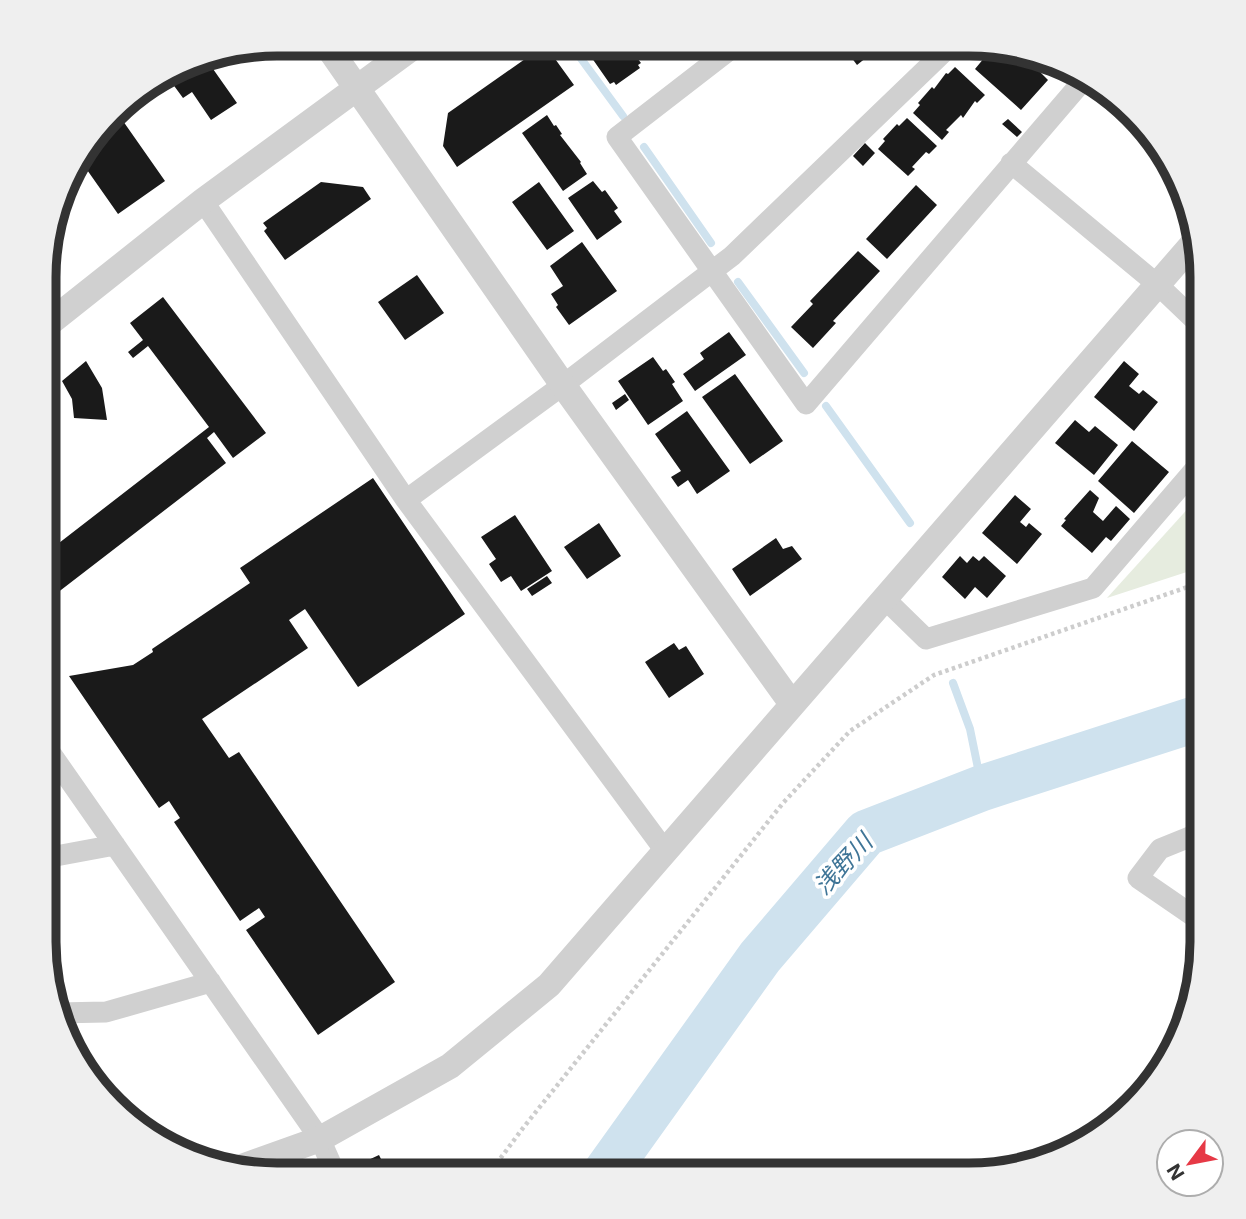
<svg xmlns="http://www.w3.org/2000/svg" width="1246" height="1219" font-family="Inter,'Noto Sans JP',sans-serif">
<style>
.green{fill:#e6ecdf}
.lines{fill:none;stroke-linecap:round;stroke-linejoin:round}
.stream{stroke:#cfe2ee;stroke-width:8}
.river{stroke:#cfe2ee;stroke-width:46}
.building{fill:#1a1a1a}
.path{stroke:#cdcdcd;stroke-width:4.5;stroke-dasharray:3.5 3.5;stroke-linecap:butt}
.minor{stroke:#d0d0d0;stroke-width:21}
.tertiary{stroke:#d0d0d0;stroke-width:26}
.labels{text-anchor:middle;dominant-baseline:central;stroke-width:7;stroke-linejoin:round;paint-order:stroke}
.water-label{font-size:24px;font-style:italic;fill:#3f7597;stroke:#fff}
.rim{fill:none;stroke:#333;stroke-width:9}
</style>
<rect width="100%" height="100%" fill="#fff"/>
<!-- green -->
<path class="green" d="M1202,493v74l-95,31z"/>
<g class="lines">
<!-- stream -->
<path class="stream" d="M571,45l52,71
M644,147l67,96
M738,282l66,91
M826,406l84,117
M953,683l17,46 12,59"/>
<!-- river -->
<path class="river" d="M604,1175l156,-218 106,-124 116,-45 220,-71"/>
</g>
<!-- building -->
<path class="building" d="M545,45l29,40 -117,82 -14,-21 5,-33z
M596,45h31l14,18 -3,2 2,3 -24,17 -2,-3 -4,2 -23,-33z
M842,45h40l-25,20z
M994,46l20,5 8,8 2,-3 24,24 -27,30 -46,-41z
M206,59l31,44 -26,17 -19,-28 -9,6 -11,-15z
M955,67l30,28 -8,8 -2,-2 -12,17 -2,-3 -15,15 3,2 -7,8 -29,-27 7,-8 -2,-2 14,-16 2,2 12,-16 2,1z
M116,111l49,70 -47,33 -40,-57z
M547,115l7,11 2,-1 6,9 -2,1 21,27 -1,1 7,11 -24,17 -41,-58z
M907,118l30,28 -8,8 -3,-2 -14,15 3,2 -7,7 -30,-27 7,-8 -2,-2 14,-15 2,2z
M1008,119l14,13 -5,5 -15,-13z
M865,143l10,10 -12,13 -10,-10z
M593,181l9,11 3,-2 13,18 -4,3 8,11 -25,18 -29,-42z
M321,182l42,5 8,12 -86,61 -21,-29 3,-3 -4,-5z
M539,182l35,49 -27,19 -35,-48z
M916,185l21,20 -50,54 -21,-20z
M582,242l35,49 -48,34 -13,-18 2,-2 -7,-11 12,-8 -13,-20z
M858,251l22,20 -47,50 3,2 -23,25 -22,-21 22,-23 -3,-3z
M417,275l27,38 -39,27 -27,-38z
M163,297l103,136 -33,25 -19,-26 -7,6 19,25 -178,137 -1,-73 12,16 150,-116 -61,-81 -15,12 -5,-6 15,-12 -13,-17z
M729,332l17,23 -51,36 -12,-17 21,-15 -4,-6z
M653,357l10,14 3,-2 9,13 -3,2 11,17 -35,24 -30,-44z
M86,361l16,27 5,32 -33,-2 -2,-19 -10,-18z
M1124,361l15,13 -10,12 10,8 4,-4 15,12 -24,29 -40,-34z
M735,374l48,67 -33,23 -48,-67z
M625,394l4,6 -13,10 -4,-7z
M687,411l43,60 -33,23 -9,-14 -10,7 -7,-10 10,-6 -26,-37z
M1075,420l14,12 6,-6 23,19 -24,30 -39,-32z
M1132,441l37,31 -35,41 -36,-32z
M373,478l92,136 -107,73 -53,-78 -16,11 19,28 -106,71 27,39 10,-6 156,230 -77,53 -72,-105 19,-13 -6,-9 -19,13 -66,-99 6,-4 -11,-17 -10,7 -90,-132 64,-11 20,-13 -1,-3 98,-66 -10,-15z
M1090,490l9,8 -6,14 10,9 13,-15 14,13 -19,22 -5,-4 -14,16 -31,-27 5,-6 -2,-1z
M1015,495l16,14 -11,13 6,5 3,-4 13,11 -25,30 -35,-31z
M515,515l37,56 -31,20 -10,-15 -10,6 -12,-18 7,-5 -15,-22z
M599,523l22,33 -34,23 -23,-32z
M776,538l7,11 9,-3 10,13 -52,37 -18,-27z
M960,556l7,7 6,-7 6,5 5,-5 22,20 -19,22 -12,-11 -10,12 -23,-22z
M547,576l5,7 -20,13 -5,-7z
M674,643l5,7 7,-4 18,28 -35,24 -24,-36z
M379,1155l10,20h-37l-3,-6z"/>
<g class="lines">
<!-- path -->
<path class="path" d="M488,1175l35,-47 260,-325 67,-72 84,-56 268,-93"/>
<!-- minor -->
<path class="minor" d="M736,45l-119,92 189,267 281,-328
M1011,163l147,122 44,42
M203,201l203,299 260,352
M406,500l157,-115 169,-129 218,-210
M885,599l41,40 167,-51 109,-127
M45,745l275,394 16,36
M1202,832l-42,17 -22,29 64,44
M45,858l70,-13
M57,1013l49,-1 105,-30"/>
<!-- tertiary -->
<path class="tertiary" d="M326,44l237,341 229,319
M48,324l155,-123 214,-157
M239,1168l81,-29 130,-73 99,-81 648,-746"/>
</g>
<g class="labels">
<!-- water labels -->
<g class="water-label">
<text transform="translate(843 864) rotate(-47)">浅野川</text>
</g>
</g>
<!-- crop -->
<path d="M0 0H1246V1219H0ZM277 56H969A221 221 0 0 1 1190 277V942A221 221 0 0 1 969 1163H277A221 221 0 0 1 56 942V277A221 221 0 0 1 277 56Z" fill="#efefef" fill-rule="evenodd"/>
<path class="rim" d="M277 56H969A221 221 0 0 1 1190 277V942A221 221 0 0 1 969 1163H277A221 221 0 0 1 56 942V277A221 221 0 0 1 277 56Z"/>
<!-- north arrow -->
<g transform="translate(1190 1163) rotate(238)"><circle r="33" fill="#ffffff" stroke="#adadad" stroke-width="2"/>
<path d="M0-5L12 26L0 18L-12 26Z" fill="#e63946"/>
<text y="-10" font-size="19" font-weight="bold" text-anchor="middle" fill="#333333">N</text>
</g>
</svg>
